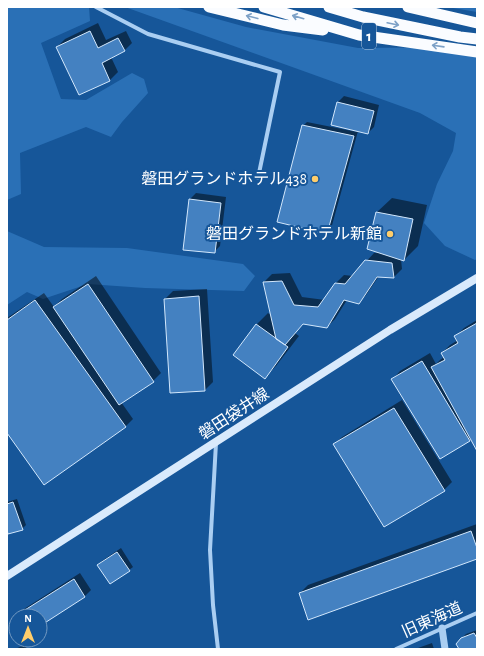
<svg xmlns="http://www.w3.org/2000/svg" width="484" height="656" font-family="'Alegreya Sans','Noto Sans JP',sans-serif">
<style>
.green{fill:#2a70b6}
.shadow{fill:#0007}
.building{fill:#4481c1;stroke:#d2e7fc}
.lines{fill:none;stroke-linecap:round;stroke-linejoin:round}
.minor{stroke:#aacef2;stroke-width:4}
.tertiary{stroke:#aacef2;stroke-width:7}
.secondary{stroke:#d9eafc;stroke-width:8}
.trunk{stroke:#fafcff;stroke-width:11}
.oneway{stroke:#7da1c7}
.poi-dot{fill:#ffcd6b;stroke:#165699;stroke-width:1.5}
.labels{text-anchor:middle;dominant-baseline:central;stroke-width:4;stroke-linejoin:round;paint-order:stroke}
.shield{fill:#165699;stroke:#b9cce0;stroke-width:1}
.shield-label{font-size:15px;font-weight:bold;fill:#fff}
.poi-label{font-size:16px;fill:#fff;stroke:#165699;text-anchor:end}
.street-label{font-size:16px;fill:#fff;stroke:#165699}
</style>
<rect width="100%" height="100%" fill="#165699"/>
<!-- green -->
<path class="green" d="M7,7h82l1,14 -49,22 20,56 25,1 46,-27 12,6 4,14 -26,29 -11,15 -25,-10 -66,26 1,41 -14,6z
M125,7h49l72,20 112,21 119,-1v212l-2,1 -30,-14 -21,-23 13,-39 16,-33 3,-18 -36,-20z
M447,7h30v5z
M7,231l37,16 83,1 116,16 12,12 -11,15 -99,-3 -57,-4 -45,15 -16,-7 -20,13z"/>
<!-- shadow -->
<path class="shadow" d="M98,23l8,17 20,-9 6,12 -8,8 -13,6 7,15 -8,8 -31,14 -22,-47 8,-8z
M344,96l35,9 -5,22 -6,6 -10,-2 -27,98 -4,4 -24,-107 4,-4 50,10v-1l-25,-7 6,-22z
M196,193l30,4 -6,49 -6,6 -24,-53z
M392,198l35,7 -9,41 -14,14 -3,-1 1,10 -8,8 -15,-1 -13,19 -8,8 -11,-3 -12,19 -8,8 -24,-4 -8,10 4,3 -23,30 -11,11 -31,-22 23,-31 11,-11 4,3 -8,-34 8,-8 18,-1 12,24 23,3 11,-17 8,-8 9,1 21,-23h5l1,-1 -12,-3 9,-37z
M96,276l65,97 -8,8 -32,21 12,17 -8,8 -118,4v-113l37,-25 10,14 8,-8z
M207,289l6,93 -8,8 -34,2 -6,-93 8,-8z
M477,320v129l-6,-10 -31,19 -47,-79 7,-8 30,-18 6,11 4,-4 4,-3 -2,-4 8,-8 8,-5 -2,-4 8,-8z
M402,400l50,82 -8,8 -109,-46 7,-7z
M17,499l9,26 -4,4 -15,-2v-25z
M477,524v34l-177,35 8,-8z
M121,548l12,19 -4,3 -31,-5 4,-4z
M80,573l11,17 -6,6 -45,29v-9h-21l-1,-1 6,-6z
M477,630v19h-17l1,-10 5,-5z
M432,643l2,6h-17l1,-1z
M25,645l2,4h-12z"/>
<!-- building -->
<path class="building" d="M90,31l8,17 20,-10 7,13 -23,12 8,18 -31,14 -23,-48z
M337,102l37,9 -6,23 -37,-9z
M302,125l52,11 -27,98 -50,-12z
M189,199l32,4 -6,50 -32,-3z
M376,212l37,7 -9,42 -37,-12z
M365,260l27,3 2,15 -17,-1 -18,27 -15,-4 -17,28 -24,-4 -18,21 -9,-6 -13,-57 19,-1 12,24 24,2 17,-24 10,1z
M88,284l66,98 -35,23 -66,-98z
M199,296l6,95 -35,2 -6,-94z
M35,300l91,127 -82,58 -37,-52v-113z
M477,323v128l-46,-84 14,-7 -4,-7 17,-10 -4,-7z
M256,324l32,23 -23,32 -32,-24z
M422,361l48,80 -30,18 -49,-80z
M394,408l51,83 -61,36 -51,-83z
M13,502l10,28 -15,4 -1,-4v-26z
M471,531l6,17v11l-169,61 -9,-27z
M117,552l13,19 -20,13 -13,-19z
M74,579l11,18 -45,29v-10h-22l-1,-1z
M474,633l3,5v11h-18l-3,-5 5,-6z"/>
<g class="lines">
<!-- minor -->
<path class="minor" d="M96,7l52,27 132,38 -22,106
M216,443l-6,107 3,55 5,44
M396,649l81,-36"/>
<!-- tertiary -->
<path class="tertiary" d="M442,628l3,21"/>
<!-- secondary -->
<path class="secondary" d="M7,576l383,-246 87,-52"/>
<!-- trunk -->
<path class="trunk" d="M209,7l74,18 40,5
M264,7l95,28 118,17
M329,7l34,10 97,20 17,2
M408,7l69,16"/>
</g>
<!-- one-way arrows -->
<defs><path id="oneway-shaft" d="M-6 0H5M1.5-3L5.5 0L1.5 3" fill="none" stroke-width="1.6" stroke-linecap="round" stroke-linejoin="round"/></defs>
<g class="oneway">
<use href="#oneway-shaft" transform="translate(252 17) rotate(-166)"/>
<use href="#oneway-shaft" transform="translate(298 17) rotate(-164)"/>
<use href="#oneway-shaft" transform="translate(393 24) rotate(12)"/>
<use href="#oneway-shaft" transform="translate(438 46) rotate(-172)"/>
</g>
<!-- markers -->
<g class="poi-dot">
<circle cx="315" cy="179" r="4"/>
<circle cx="390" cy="234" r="4"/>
</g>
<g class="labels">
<!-- shield labels -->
<rect class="shield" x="362" y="23" width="14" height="26" rx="3"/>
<g class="shield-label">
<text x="369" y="36">1</text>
</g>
<!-- poi labels -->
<g class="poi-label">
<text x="307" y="179">磐田グランドホテル438</text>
<text x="382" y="234">磐田グランドホテル新館</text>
</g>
<!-- street labels -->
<g class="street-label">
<text transform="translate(234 414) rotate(-33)">磐田袋井線</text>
<text transform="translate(432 620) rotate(-24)">旧東海道</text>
</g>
</g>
<!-- border -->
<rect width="484" height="656" fill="none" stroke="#ffffff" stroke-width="16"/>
<!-- north arrow -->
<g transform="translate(28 628)"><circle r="19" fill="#165699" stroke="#739ac2"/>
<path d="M0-3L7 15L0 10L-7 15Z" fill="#ffcd6b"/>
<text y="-6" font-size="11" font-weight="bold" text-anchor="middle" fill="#ffffff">N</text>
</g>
</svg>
